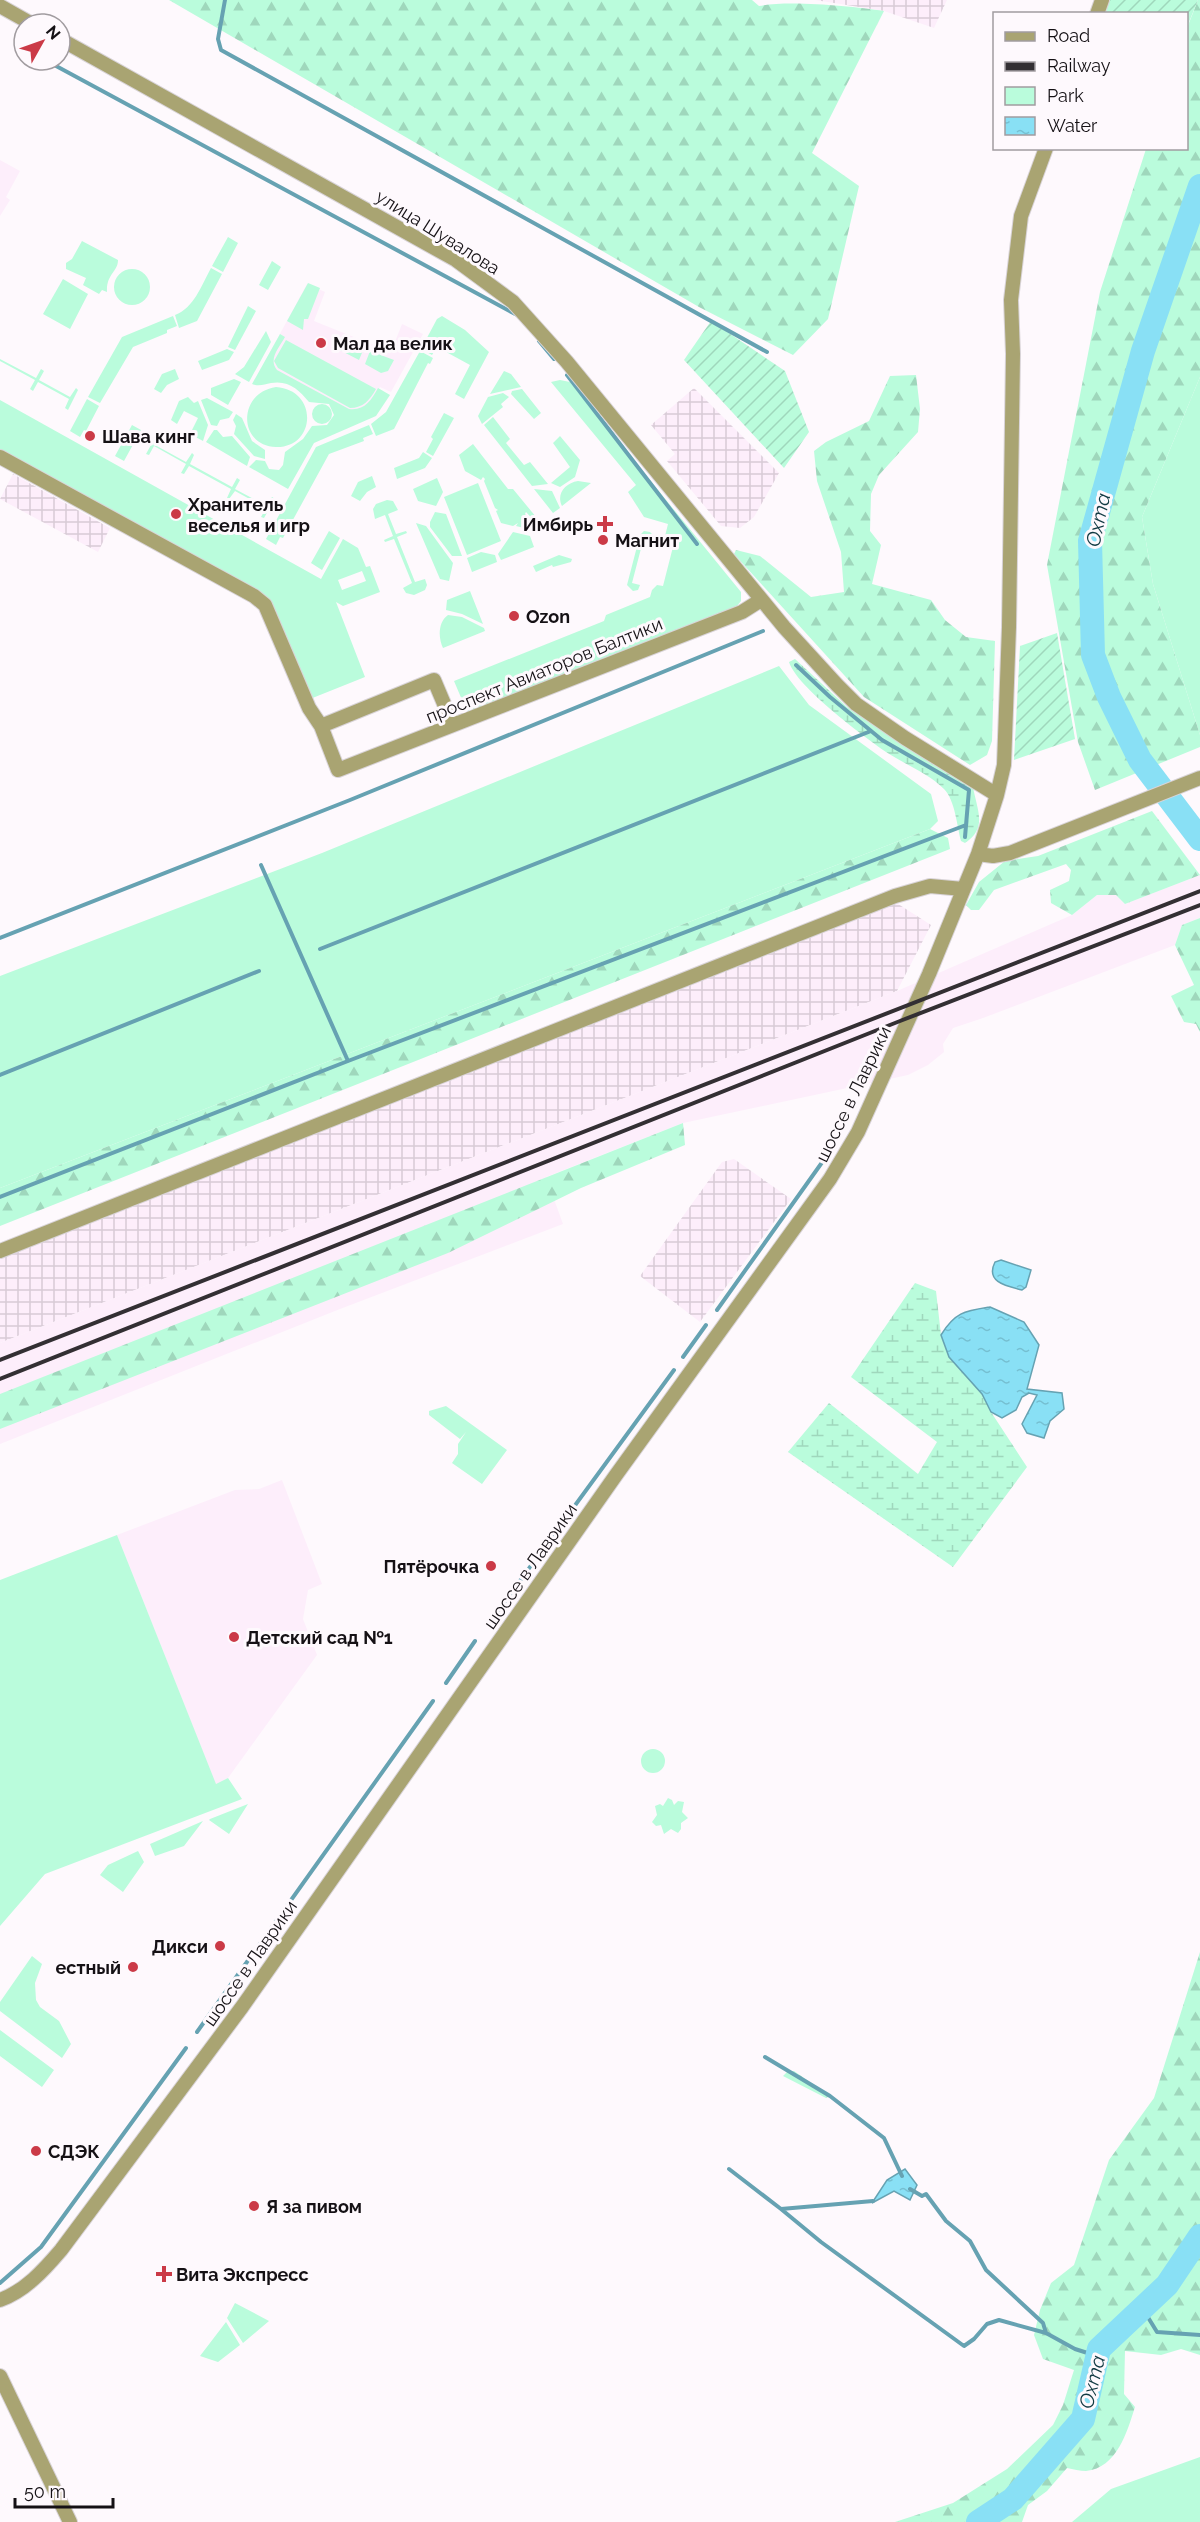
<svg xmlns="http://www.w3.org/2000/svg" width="1200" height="2522" font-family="Raleway,sans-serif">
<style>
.industrial{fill:url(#industrial-grid)}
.built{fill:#fdeefb}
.green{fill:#bafcdc;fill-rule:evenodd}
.forest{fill:url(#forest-firs)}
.wetland{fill:url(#wetland-marsh)}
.garden{fill:url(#garden-furrows)}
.water{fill:url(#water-ripples);stroke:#66a2b2;stroke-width:1.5}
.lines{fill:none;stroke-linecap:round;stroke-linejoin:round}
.stream{stroke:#66a2b2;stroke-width:4}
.river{stroke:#89e0f5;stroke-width:24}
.minor-casing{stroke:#d9d4d8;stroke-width:16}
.minor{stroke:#a9a472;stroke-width:14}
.rail{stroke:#332f33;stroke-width:4}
.poi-dot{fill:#cb3a47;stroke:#fef9fd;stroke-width:2}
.labels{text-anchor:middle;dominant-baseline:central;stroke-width:6;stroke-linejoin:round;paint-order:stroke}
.street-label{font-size:18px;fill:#151115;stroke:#fef9fd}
.poi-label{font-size:18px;font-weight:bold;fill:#151115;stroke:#fef9fd;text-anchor:start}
.water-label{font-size:20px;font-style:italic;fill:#113a43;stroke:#fef9fd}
</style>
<defs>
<pattern id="industrial-grid" width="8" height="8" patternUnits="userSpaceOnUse" patternTransform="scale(1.5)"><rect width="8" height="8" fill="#fdeefb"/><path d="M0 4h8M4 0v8" fill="none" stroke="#d8cbd6"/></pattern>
<pattern id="forest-firs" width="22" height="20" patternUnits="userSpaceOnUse" patternTransform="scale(1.5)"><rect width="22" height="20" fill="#bafcdc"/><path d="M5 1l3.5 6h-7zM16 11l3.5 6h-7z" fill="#9fd7bc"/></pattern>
<pattern id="wetland-marsh" width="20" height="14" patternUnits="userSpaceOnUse" patternTransform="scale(1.5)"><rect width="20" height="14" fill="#bafcdc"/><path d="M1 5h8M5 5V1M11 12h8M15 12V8" fill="none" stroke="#9fd7bc"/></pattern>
<pattern id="garden-furrows" width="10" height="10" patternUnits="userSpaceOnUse" patternTransform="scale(1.5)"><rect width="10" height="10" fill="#bafcdc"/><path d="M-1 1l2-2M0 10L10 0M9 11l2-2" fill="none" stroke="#9fd7bc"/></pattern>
<pattern id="water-ripples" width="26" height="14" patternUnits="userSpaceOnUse" patternTransform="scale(1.5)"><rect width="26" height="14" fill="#89e0f5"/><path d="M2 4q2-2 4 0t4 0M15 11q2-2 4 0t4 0" fill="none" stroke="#75bfd1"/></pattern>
</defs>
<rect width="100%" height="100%" fill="#fef9fd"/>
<!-- industrial -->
<path class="industrial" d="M815,0h132l-13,28 -50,-17z
M694,388l85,85 -25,44 -14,11 -19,-2 -54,-65 8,-7 -24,-29z
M13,474l97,54 -12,24 -98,-53z
M895,902l36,23 -34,66 -897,352v-84z
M734,1159l57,40 -91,123 -60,-46 82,-114z"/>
<!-- built -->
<path class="built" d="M0,160l20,11 -14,26 4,3 -10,16z
M307,284l18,8 -11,29 77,31 11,-28 21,10 -32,58 -11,-5 -9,17 -20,8 -88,-47z
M1200,875v43l-18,7 -7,20 -192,73 -30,10 -10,16 1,8 -16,13 -20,10 -225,48 -137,54 17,47 -223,85 -340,135v-101l897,-352 175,-76 25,-20h19l9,9z
M282,1480l40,104 -14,6 -5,29 14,36 -89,123 -12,7 -99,-250 118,-45 24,-1z"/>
<!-- green -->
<path class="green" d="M228,237l10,6 -15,29 -11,-6z
M82,241l36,19c0,12 -12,14 -11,32l-5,-2 -3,4 -16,-9 3,-7 -20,-9v-6l6,-4z
M272,261l9,6 -13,23 -9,-5z
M211,268l11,6 -25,47 -18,7 -4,-13c19,-7 26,-29 36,-47z
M114 287a18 18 0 1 1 36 0a18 18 0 1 1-36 0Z
M63,279l25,15 -18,35 -27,-15z
M308,283l12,5 -12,31h-4l-1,11 -16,-9z
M248,306l8,5 -21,39 -7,-3z
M173,316l4,10 -10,4v3l-34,14 -33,56 -12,-6 34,-60z
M442,316l23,14 24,22 -25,47 -9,-5 15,-29 -33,-18 -5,8 -11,-6 16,-30z
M266,331l5,11 -22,40 -14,-8 9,-7z
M280,334l5,3c-6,11 -17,22 -8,33l72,39c15,2 22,-8 29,-21l12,7 -14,21 -62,27 -26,46 -39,-22 7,-7 9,1 4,8 10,1 4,-5 2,-13 18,-13 9,-13 15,-1 7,-10 -5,-11 -20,-2c-10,-12 -20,-22 -38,-19 -7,1 -11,4 -19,1z
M335,337l29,11 -5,12 -27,-14z
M286,340l90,49c-6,11 -13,19 -26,19l-72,-40 -4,-7z
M227,349l7,3 -5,8 -27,10 -4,-9z
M370,351l24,9 -6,11 -7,2 -16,-9z
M420,351l13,7 -3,6 -2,-1 -34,66 -18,7 -5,-12 15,-12z
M0,359l36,19 5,-9 3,2 -5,9 31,17 6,-9 2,2 -10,20 -3,-2 4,-9 -31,-17 -5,9 -3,-2 5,-9 -35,-19z
M175,369l4,10 -12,6 -6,8 -7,-4 8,-15z
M504,371l7,3 10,13 -31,7z
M1200,377v358l-47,-151 -11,-67z
M234,379l7,3 -13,23 -17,-10v-7z
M560,380l10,2 171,210v9l-4,5 -269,108 -14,-33 150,-60 2,-6 44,-18 2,-7 5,-5 6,1 12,-47 -10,-3 3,-12 -24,-7 -16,-25 8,-7 -85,-103z
M276,387c43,3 40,61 0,60 -38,-1 -39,-54 0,-60z
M522,389l19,24 -7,6 -23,-25 1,-3z
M503,393l6,4 -8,7 2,3 -21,17 -4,-8 10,-19z
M188,397l6,6 4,-2 10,24 -5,16 -13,-7 8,-16 -14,-7 -7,13 -6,-4 8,-19z
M207,398l26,14 -4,6 -9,2 -3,6 -6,-1 -10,-25z
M87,399l12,7 -13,25 -2,-1 -4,7 -10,-6z
M0,400l321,179 22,-40 15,9 8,19 4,-1 10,26 -37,14 -7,-4 29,75 -55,22 -44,-101 -266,-148zM362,571l4,10 -24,9 -4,-10z
M312 414a10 10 0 1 1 20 0a10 10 0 1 1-20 0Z
M444,413l10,5 -21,38 -7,-4 7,-13 -2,-2z
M236,414l6,4 10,23 13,9v9l-11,-3 -20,-22 2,-8 -3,-6z
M493,417l17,22 -4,4 18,22 6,-3 18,22 -16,2 -48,-61z
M132,425l9,5 -17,31 -9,-5z
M369,425l4,9 -10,4 1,3 -35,13 -46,84 -3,-1 -4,8 -10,-6 50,-92z
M214,430h3l6,7 9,-1 18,21 -3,9 -41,-24z
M157,434l3,1 -5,10 31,17 6,-9 2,2 -4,9 42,23 5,-9 3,2 -5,9 32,17 5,-9 3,2 -11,19 -3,-1 5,-9 -31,-17 -6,8 -2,-1 4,-9 -42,-23 -5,8 -3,-1 5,-9 -32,-18 -5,9 -3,-1z
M560,436l20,24 -5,17 -15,10 -9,-4 19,-16 -17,-24z
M473,444l35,45h5l28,34 -3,2 -12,-13 -1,2 11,13 -4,3 -16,-4 2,-3 -5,3 -12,-3 -5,-12 2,-1 -3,-2 -11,-27 1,-2 -2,-2 -2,3 -16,-9 -6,-16z
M423,452l9,6 -7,10 -28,11 -3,-11 25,-10z
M372,476l4,11 -9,5 -7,9 -9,-5 7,-14z
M437,478l6,14 -7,14 -18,-5 -5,-12z
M578,481l13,2 -29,23c-6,-12 3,-23 16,-25z
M478,483l23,58 -34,14 -23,-58z
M534,489l18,2 8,17 -7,5z
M387,500l6,1 5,9 -10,4 8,20 10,-3 1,2 -10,4 18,45 10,-3 2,6 -2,5 -11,5 -8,-2 -3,-5 9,-5 -18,-44 -9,3 -1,-2 9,-4 -8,-21 -10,4 -2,-10 3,-5z
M435,512l11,2 16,42h-10l-22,-29v-5z
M416,523l10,3 27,37 -4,18 -9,-2z
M329,531l11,7 -18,32 -11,-7z
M644,531l6,1 3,3 -1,3 -8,-1 -12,46 8,2 -2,5 -5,1 -6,-6 13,-50z
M513,532l17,4 4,11 -33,13 -3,-6z
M481,552l14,3 2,7 -25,10 -5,-14z
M559,555l13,4 -1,3 -18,5 -1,-2 -16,7 -3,-6z
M470,591l13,33 -21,-10 -16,-4 1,-10z
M448,615l14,2 22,11 1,3 -42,17c-5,-10 -5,-26 5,-33z
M779,666l30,39 122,89 7,27 -8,8 -930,359v-212l322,-123z
M446,1406l61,44 -25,34 -30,-21 6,-9v-10l8,-12 -6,7 -31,-24v-4z
M117,1535l99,249 12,-6 14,21 -197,75 -45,52v-346z
M641 1761a12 12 0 1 1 24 0a12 12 0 1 1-24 0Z
M668,1798l4,2 2,5 4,-4 6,1 -2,10 6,6 -7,5v6l-3,4 -7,-4 -7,5 -3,-9 -5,1 -4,-4 5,-7 -2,-9 5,-2 3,2z
M248,1804l-19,30 -20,-14 1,-1z
M203,1821l-19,25 -29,10 -5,-12z
M138,1851l6,11 -21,30 -23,-17 8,-10z
M32,1956l10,8 -7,19 1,17 4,7 19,14 12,23 -9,14 -62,-47v-9z
M0,2030l54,40 -12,17 -42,-31z
M235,2303l34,18 -26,22 -16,-25z
M226,2322l14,23 -22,17 -18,-6z
M1200,2457v65h-128l39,-33z"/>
<!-- forest -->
<path class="forest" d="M169,0h583l7,6c30,-6 92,0 125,5l-72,142 47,33 -31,133 -35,36 -94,-48z
M1198,0h2v377l-58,140 11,67 47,151v12l-105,43 -17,-48 -31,-177 53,-273 46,-143 40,-1 1,-120z
M916,375l4,34 -2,23 -39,43 -8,19 -1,37 11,14 -9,39 59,16 14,20 21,17 29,4 -3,100 -5,14 -17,10 -106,-68 -130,-143 2,-4 24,6 51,41 33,-5 -3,-40 -24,-71 -3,-30 12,-9 43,-21 21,-45z
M1152,811l48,64 -75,29 -9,-9h-19l-25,20 -21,-12 -1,-13 19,-9 2,-11 -5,-6 -72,26 -15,20h-8l-5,-5 13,-23 26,-21 33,-5z
M930,829l18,9 2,11 -950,377v-38z
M1200,918v114l-4,-8 -12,-2 -13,-26 23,-11 -19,-40 7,-20z
M683,1123l2,22 -104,43 -133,65 -448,176v-35z
M1200,1952v403l-19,-6 -20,6 -36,-4 -1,43 11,13c-8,25 -18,61 -49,64 -6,0 -13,-2 -19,-3l-20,23 -19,14 -6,17h-127l58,-19 54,-34 46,-44 10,-20 11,-35 -31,-11 -9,-24 6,-25 11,-27 23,-18 35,-105 45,-62z"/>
<!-- wetland -->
<path class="wetland" d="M795,659l52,48 126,80c4,23 15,41 -8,56l-4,-2c-4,-15 -6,-41 -17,-52 -16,-16 -40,-25 -58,-37 -24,-17 -89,-65 -97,-90z
M915,1283l21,8 5,44 8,21 33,38 9,18 36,55 -74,100 -165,-115 41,-49 89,71 19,-32 -86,-65z
M788,2071h6l36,25 -4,2 -43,-22z"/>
<!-- garden -->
<path class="garden" d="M1110,0h88l-11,27 -1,-13h-82z
M711,321l74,50 24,61 -25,36 -100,-108z
M1057,633l18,106 -61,21 6,-114z"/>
<!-- water -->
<path class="water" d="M1001,1260l30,10 -5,17 -4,3c-16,-4 -37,-8 -27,-28z
M990,1307l34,15 15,23 -12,44 35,4 2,16 -14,12 -6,17 -17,-5 -5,-9 15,-29 -8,-2 -7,4 -6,13 -14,8 -11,-6 -9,-18 -33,-37 -8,-22c14,-23 24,-24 49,-28z
M905,2169l12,16 -7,15 -16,-9 -22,12 15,-23z"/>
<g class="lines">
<!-- stream -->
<path class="stream" d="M225,0l-7,39 3,11 546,302
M45,60l472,255
M539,341l15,18
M567,375l130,169
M796,665l34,32 52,43 87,50 -4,47
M261,865l87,196
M0,938l350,-138 413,-169
M320,949l551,-218
M0,1075l259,-104
M0,1197l348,-136 618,-236
M717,1310l116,-163
M683,1357l23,-32
M489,1623l185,-253
M446,1683l29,-42
M197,2032l236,-331
M765,2057l65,39 54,42 18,38
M729,2169l52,40 92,-8
M910,2189l12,7 4,-2 20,27 24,20 16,29 57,53 3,10
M781,2209l40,33 143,104 10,-7 13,-15 12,-4 47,13 29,16 22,7
M0,2283l41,-36 145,-199
M1153,2298l-7,16 11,18 43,3"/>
<!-- river -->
<path class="river" d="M1200,186l-57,165 -53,190 3,114 16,42 31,63 60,79
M978,2522l35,-23 70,-80 16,-70 68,-64 33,-49"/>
<!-- minor casing -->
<g class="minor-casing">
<path id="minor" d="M0,6l32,18
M1097,14l5,-14
M60,39l396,221 57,42 54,60 217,265 53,58 19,19 49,34 92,57
M0,457l254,139 11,9 44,103 12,18 17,44 404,-158 19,-12
M321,726l113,-46 19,45
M978,854l15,2 17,-3 190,-75
M0,1251l895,-355 35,-10 33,3
M0,2300c25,-9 44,-30 61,-50l181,-243 374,-532 214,-296 28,-47 71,-158 49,-120 19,-59 7,-30 5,-138 4,-273 -2,-54 10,-84 25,-68
M0,2376l70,146"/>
</g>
<!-- minor -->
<use href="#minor" class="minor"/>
<!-- rail -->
<path class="rail" d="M0,1360l1200,-469
M0,1379l900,-358 300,-116"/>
</g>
<!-- markers -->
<g class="poi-dot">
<circle cx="321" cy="343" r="6"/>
<circle cx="90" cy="436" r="6"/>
<circle cx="176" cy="514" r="6"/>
<path d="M602 515h6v6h6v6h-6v6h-6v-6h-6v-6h6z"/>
<circle cx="603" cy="540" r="6"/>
<circle cx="514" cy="616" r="6"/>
<circle cx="491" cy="1566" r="6"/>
<circle cx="234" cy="1637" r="6"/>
<circle cx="220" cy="1946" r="6"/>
<circle cx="133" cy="1967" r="6"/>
<circle cx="36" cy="2151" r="6"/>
<circle cx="254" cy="2206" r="6"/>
<path d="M161 2265h6v6h6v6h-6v6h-6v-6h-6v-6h6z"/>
</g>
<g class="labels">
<!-- street labels -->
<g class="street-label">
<text transform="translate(438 232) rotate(32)">улица Шувалова</text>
<text transform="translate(544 670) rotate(-22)">проспект Авиаторов Балтики</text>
<text transform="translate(853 1094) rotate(-64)">шоссе в Лаврики</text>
<text transform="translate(530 1566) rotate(-55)">шоссе в Лаврики</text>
<text transform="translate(250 1963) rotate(-55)">шоссе в Лаврики</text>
</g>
<!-- poi labels -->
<g class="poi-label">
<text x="333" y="343">Мал да велик</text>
<text x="102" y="436">Шава кинг</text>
<text x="188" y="504">Хранитель<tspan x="188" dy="21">веселья и игр</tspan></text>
<text x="593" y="524" text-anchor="end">Имбирь</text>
<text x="615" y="540">Магнит</text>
<text x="526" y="616">Ozon</text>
<text x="479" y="1566" text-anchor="end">Пятёрочка</text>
<text x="246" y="1637">Детский сад №1</text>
<text x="208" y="1946" text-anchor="end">Дикси</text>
<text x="121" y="1967" text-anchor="end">естный</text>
<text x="48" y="2151">СДЭК</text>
<text x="266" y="2206">Я за пивом</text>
<text x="176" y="2274">Вита Экспресс</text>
</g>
<!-- water labels -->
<g class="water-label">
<text transform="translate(1098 520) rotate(-78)">Охта</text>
<text transform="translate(1092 2382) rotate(-76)">Охта</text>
</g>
</g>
<!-- legend -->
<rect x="993" y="12" width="195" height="138" fill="#fef9fd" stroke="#a19ca0" stroke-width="1.5"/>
<rect x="1005" y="32" width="30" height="9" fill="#a9a472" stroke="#a19ca0" stroke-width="1.5"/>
<text x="1047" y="42" font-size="18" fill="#151115">Road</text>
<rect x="1005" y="62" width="30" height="9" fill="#332f33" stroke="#a19ca0" stroke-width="1.5"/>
<text x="1047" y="72" font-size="18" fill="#151115">Railway</text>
<rect x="1005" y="87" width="30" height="18" fill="#bafcdc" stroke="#a19ca0" stroke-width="1.5"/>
<text x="1047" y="102" font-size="18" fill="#151115">Park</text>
<rect x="1005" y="117" width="30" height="18" fill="url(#water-ripples)" stroke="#a19ca0" stroke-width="1.5"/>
<text x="1047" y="132" font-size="18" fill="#151115">Water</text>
<!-- north arrow -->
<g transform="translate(42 42) rotate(50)"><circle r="28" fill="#fef9fd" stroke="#a19ca0" stroke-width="1.5"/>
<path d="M0-4.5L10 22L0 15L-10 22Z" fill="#cb3a47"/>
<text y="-9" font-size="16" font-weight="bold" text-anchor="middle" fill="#151115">N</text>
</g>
<!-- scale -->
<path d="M15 2498v9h98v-9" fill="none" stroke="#151115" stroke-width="3"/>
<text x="24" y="2498" font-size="18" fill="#151115" stroke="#fef9fd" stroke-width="4.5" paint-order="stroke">50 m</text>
</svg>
